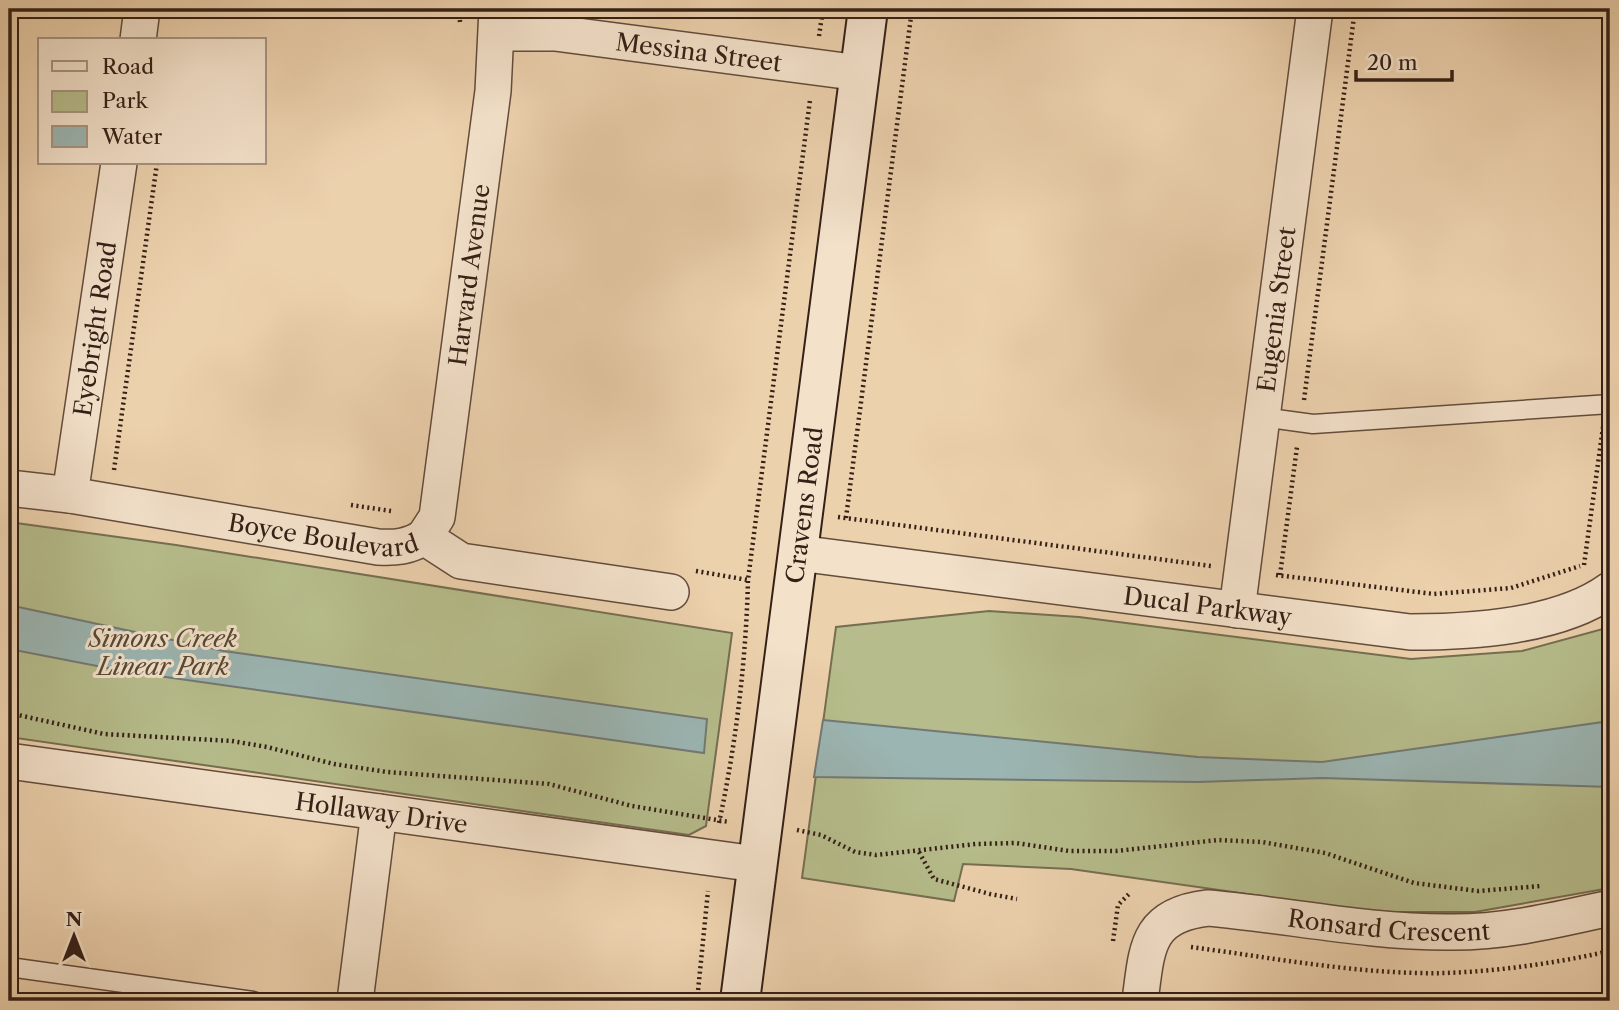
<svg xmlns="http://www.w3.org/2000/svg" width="1619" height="1010" font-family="'Libre Caslon Text',serif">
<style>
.green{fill:#b6bc8b;stroke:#766e51;stroke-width:2}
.water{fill:#9bb5b2;stroke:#727974;stroke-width:2}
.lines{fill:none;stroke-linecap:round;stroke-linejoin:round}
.lane-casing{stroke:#634c3c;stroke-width:21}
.street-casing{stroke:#634c3c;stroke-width:38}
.secondary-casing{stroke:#352017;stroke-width:42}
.path{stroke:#352017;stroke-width:4.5;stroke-dasharray:2 3.5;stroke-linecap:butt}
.lane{stroke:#f3e1ca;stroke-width:18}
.street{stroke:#f3e1ca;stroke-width:35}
.secondary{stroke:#f3e1ca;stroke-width:38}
.labels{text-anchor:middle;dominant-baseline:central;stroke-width:6;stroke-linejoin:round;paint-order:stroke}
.street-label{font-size:24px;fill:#352017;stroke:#f3e1ca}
.park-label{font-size:24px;font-style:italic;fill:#554734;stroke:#f3e1ca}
</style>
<rect width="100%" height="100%" fill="#ecd1ad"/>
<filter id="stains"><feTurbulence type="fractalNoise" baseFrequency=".00286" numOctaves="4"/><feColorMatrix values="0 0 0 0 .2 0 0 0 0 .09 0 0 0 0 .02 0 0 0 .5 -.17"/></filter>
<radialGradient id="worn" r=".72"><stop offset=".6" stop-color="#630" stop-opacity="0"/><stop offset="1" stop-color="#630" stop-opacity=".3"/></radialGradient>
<!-- green -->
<path class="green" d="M9,522l167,23 556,88 -26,193 -17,9 -680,-98z
M989,611l90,6 332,42 111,-8 88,-24v261l-135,24h-100l-304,-43 -108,-5 -9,37 -152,-23 34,-251z"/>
<!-- water -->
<path class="water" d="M9,605l215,46 483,68 -3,34 -581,-82 -114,-22z
M823,720l375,37 124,5 288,-41v66l-288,-9 -124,4 -384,-5z"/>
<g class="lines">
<!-- lane casing -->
<g class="lane-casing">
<path id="lane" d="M1262,417l51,7 297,-20
M9,967l244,34"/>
</g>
<!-- street casing -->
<g class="street-casing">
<g id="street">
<path id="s1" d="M497,33h58l305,40"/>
<path d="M138,40l4,-31"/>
<path id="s2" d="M9,488l61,7 308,52c17,1 31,0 46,-10l37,24 210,31"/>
<path id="s3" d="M70,495l49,-332"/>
<path id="s4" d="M424,537l13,-20 56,-426 4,-82"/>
<path id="s5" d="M798,553l612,79c61,0 149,-5 200,-42"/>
<path id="s6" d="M1237,610l78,-601"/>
<path id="s7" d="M9,761l747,103"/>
<path d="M355,1001l24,-189"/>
<path id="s8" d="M1140,1001c7,-53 6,-86 68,-93 80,7 158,24 239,24 56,1 109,-12 163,-24"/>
</g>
</g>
<!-- secondary casing -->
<g class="secondary-casing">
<g id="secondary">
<path id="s9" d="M740,1001l128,-992"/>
</g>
</g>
<!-- path -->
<path class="path" d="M459,9l1,13
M819,36l4,-27
M1304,400l51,-391
M114,470l43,-307
M351,505l40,6
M838,517l373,49
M846,518l66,-509
M1584,565l19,-138
M696,571l52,9
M1276,575l158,19 77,-6 69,-22
M1280,575l17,-128
M9,713l95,21 128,7 35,6 67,17 53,8 162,12 83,22 97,16
M719,823c17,-79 27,-162 29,-243l62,-480
M797,830l24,5 34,17 21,3 100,-11 40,-1 53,8h47l102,-11 44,2 63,11 89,30 64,8 63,-5
M919,852l15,27 56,15 27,5
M1113,941l5,-36 13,-13
M1191,947c84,11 170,28 255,26 55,-2 110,-10 164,-22
M697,1001l11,-110"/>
<!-- lane -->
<use href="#lane" class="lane"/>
<!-- street -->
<use href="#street" class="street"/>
<!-- secondary -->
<use href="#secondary" class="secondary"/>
</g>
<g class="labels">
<!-- street labels -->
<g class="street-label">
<text stroke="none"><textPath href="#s1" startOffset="203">Messina Street</textPath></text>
<text stroke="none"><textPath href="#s4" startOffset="268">Harvard Avenue</textPath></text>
<text stroke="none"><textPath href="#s6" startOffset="303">Eugenia Street</textPath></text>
<text stroke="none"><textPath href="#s3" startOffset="168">Eyebright Road</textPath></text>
<text stroke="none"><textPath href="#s9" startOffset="500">Cravens Road</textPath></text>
<text stroke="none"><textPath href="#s2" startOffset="318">Boyce Boulevard</textPath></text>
<text stroke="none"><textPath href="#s5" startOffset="413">Ducal Parkway</textPath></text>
<text stroke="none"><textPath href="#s7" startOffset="376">Hollaway Drive</textPath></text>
<text stroke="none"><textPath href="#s8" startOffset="312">Ronsard Crescent</textPath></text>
</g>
<!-- park labels -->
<g class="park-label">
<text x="163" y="638">Simons Creek<tspan x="163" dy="28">Linear Park</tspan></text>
</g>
</g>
<!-- margin -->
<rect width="1619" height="1010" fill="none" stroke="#ecd1ad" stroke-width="35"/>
<rect x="10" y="10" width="1598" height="989" fill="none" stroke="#352017" stroke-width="3.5"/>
<rect x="18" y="18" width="1584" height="975" fill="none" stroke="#352017" stroke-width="2"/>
<!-- legend -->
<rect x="38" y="38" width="228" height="126" fill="#f3e1ca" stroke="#a79482" stroke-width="2"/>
<rect x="52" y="61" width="35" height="10" fill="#f3e1ca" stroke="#a79482" stroke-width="2"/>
<text x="102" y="74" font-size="21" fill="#352017">Road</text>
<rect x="52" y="91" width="35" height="21" fill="#b6bc8b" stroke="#a79482" stroke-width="2"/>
<text x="102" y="108" font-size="21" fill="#352017">Park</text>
<rect x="52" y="126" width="35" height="21" fill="#9bb5b2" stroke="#a79482" stroke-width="2"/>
<text x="102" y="144" font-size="21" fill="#352017">Water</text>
<!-- north arrow -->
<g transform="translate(74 936)" stroke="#f3e1ca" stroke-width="5" paint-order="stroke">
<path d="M0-5L12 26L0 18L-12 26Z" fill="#352017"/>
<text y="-10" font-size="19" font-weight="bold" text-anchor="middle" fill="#352017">N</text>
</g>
<!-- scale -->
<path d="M1356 70v10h96v-10" fill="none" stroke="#352017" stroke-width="3.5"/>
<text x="1367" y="70" font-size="21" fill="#352017" stroke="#f3e1ca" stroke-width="5" paint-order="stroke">20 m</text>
<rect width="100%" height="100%" filter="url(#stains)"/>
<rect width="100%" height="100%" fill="url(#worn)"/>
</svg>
